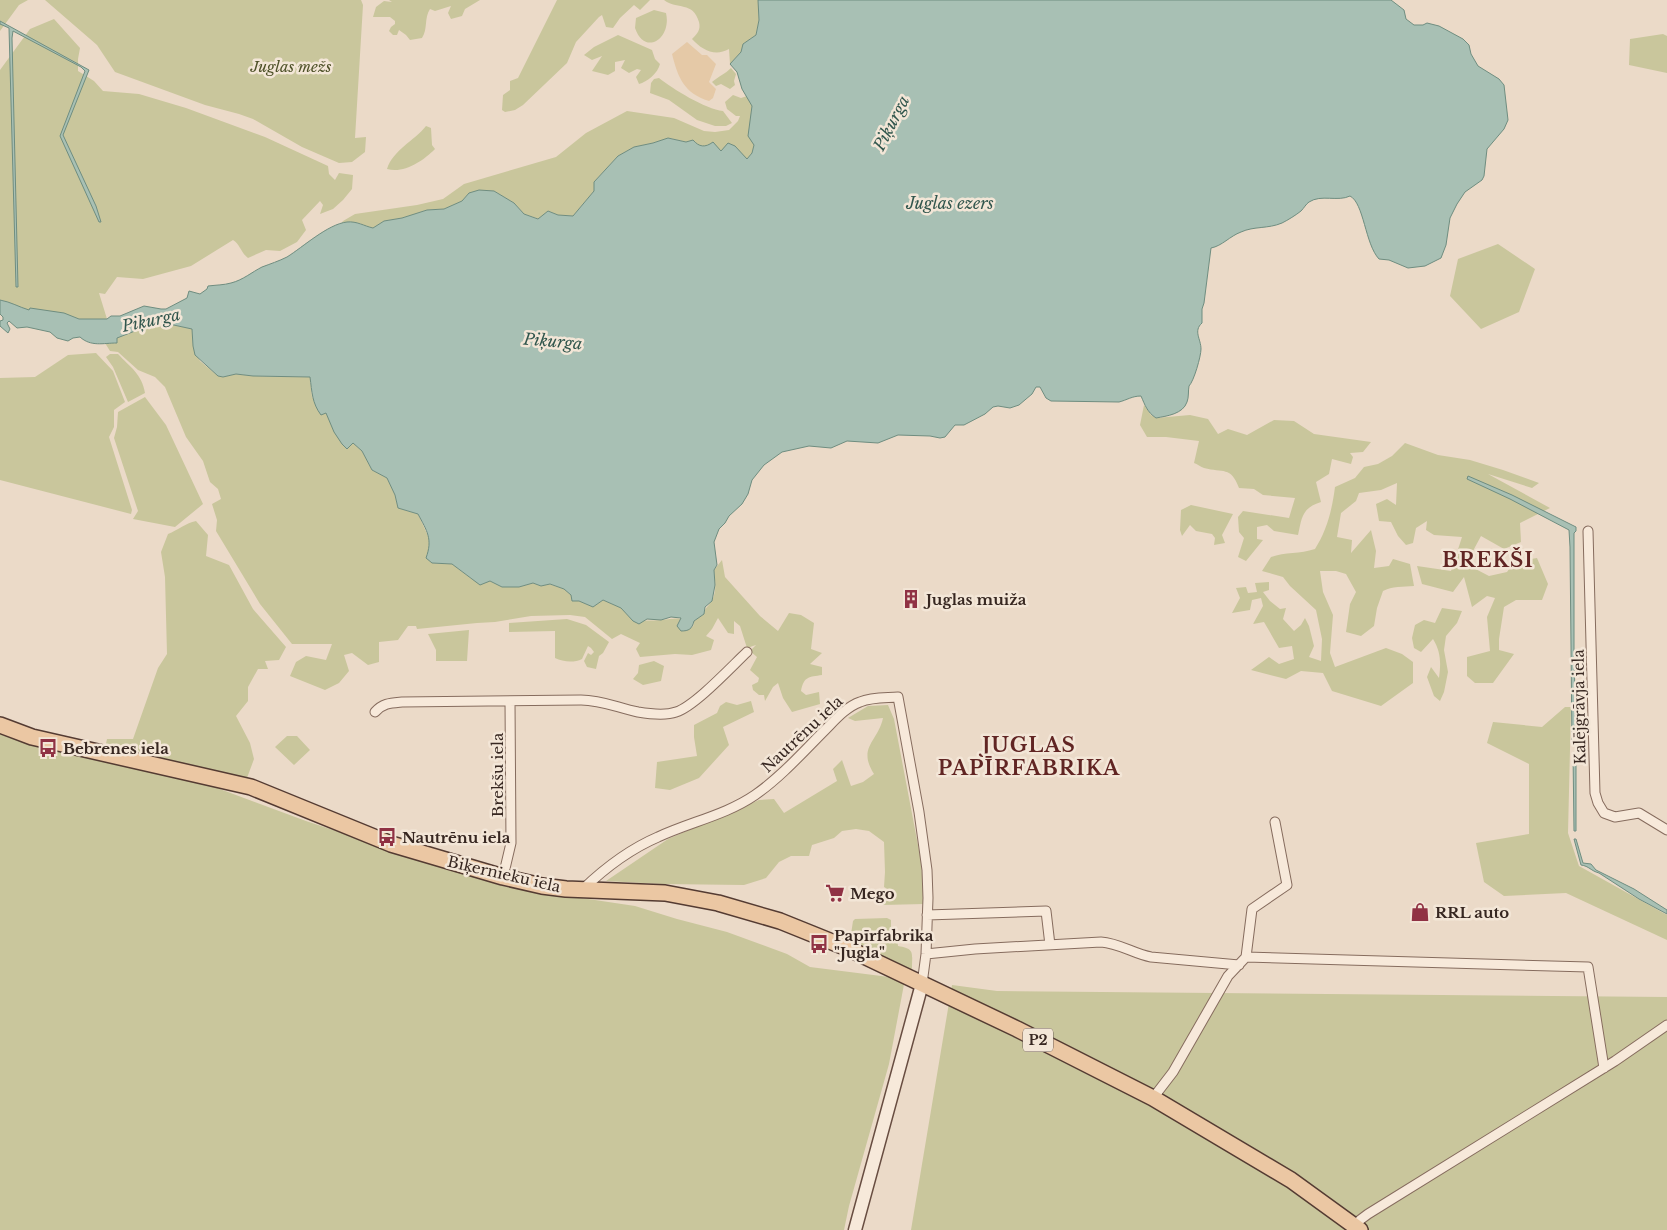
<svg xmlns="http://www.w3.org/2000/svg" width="1667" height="1230" font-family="'Libre Baskerville',serif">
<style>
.green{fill:#c9c69c}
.sand{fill:#e5c9a7}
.water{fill:#a8c0b4;stroke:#6f8d80}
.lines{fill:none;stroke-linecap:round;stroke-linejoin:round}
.street-casing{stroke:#866c5e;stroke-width:11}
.secondary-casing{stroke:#684d41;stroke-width:15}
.primary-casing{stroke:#543b32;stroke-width:18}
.street{stroke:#f7e9da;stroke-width:9}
.secondary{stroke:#f7e9da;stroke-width:12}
.primary{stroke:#ebc7a3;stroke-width:15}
.labels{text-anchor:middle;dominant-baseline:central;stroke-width:5;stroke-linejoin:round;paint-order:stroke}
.shield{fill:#f3e6d7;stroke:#6f6058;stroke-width:1}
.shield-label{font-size:14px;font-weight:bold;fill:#372721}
.park-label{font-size:15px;font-style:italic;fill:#4f5229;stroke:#f3e6d7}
.poi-label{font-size:15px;font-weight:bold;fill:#372721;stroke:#f3e6d7;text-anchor:start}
.street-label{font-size:15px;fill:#372721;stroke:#f3e6d7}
.water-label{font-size:16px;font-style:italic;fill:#31564d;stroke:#f3e6d7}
.district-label{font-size:20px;font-weight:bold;letter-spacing:1px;fill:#612523;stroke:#f3e6d7}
</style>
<rect width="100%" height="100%" fill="#ebdac8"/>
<!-- green -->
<path class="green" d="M0,0h28l-9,5 -19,26z
M45,0h316l2,5 -8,133 11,-1 -1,15 -13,10 -13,1 -37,-16 -49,-28 -14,-5 -34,-9 -90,-33 -18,-27z
M389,0h91l-15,9 -3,7 -11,3 -3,-6 3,-7 -16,5 -5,-2c-6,9 -2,20 -8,29l-12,2 -4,-5 -7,-5 -2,5h-4l-4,-4 2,-4 4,-3v-3l-5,-4h-17l3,-10 8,-6 8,1z
M557,0h93l-10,10 -6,-5 -14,13 -7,10 -7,-1 -4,-12 -3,2 -23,25 -9,21 -44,42 -8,5 -10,2 -3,-2 1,-15 7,-5v-9l8,-3z
M664,0h94l1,20 -3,15 -13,9 -2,8 -11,12 -1,-15c-14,8 -27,1 -37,-10 5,-5 9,-9 7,-17 -6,-21 -22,-12 -35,-22z
M654,10l12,3c6,25 -21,44 -31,15l1,-10z
M54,19l26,29 -2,11v12l16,10 9,10 36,3 47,14 79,29 63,29 1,8 6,6 4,-7 14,2 -1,14 -9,11 -10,9 -13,5 3,-9 -3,-4 -18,19 4,10 -9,12 -17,9 -14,-1 -18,8c-7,-5 -8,-14 -15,-18l-42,26 -48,13 -26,-2 -12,17 -6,-1 8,26h-28l-5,-2c-15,-2 -30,-3 -44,-6 -11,-3 -19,-9 -30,-11v-230l30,-41z
M1663,34l4,2v37l-38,-8 1,-26z
M618,35l34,15 3,9 5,5c-2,9 -13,18 -21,20l-3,-7 5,-7 -4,-1 -8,4 -8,-5 4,-8 -10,2v9l-7,4 -16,-4 10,-15 -10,4 -8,-5 10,-8z
M731,68l5,6 -2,7 1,4 -5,4 -9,-5 -5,2 -4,-4c7,-6 13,-8 19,-14z
M659,78c14,11 46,31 64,33l9,12 -6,3h-11l-18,-6 -28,-20 -19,-7 1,-10 3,-4z
M733,95l8,3 6,-2 5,10 -1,8 3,31 -2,8 -5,6c-9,-3 -36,-14 -44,-13l-34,-8 -16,5 -19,4 -16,9 -24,26v9l-21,25 -15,-1 -10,-4 -9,8 -15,-5 -10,-11 -20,-12 -25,2 -7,8 -18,8 -17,1 -25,8 -18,3 -11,7 -8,-2 -6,-3 -18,1 2,-3 12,-7 62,-9 26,-6 21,-15 92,-27 30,-24 41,-22 47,7 30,13 11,1 14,-2 9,-9 2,-5h-4l-9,-7 -2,-7z
M426,126l5,2 1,17 3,4c-12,12 -31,25 -48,20 6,-19 27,-28 39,-43z
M1498,244l37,25 -16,43 -38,17 -31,-33 8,-37z
M153,324h16l23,5 1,17 2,5 5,10 18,15 5,1 13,-3 17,2 57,1 2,20 14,15 16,32 11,-1 9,8 10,19 15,8 8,17 3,13 20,6 11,24 3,25 20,1 21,16 17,1 12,6h17l14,-4 8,3 8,-2 15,5 7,6 1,6h7l14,6 10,-7 18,8 12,13c9,-1 18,0 28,-1 16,-1 18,-5 32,7l1,-6 10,-7c1,-8 5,-7 8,-14 5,-9 3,-20 2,-30l8,-10 3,17 35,39 18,15 11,-18 12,2 13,8 -3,26 11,4 -12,11 12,3v8c-13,2 -18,1 -21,16l5,4 13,-3 1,12 -28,8 -9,-14 -5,-15 -5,4 -8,14 -1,-6h-5l-6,-5 -1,-5 6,-3 1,-4 -9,-8 7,-13 -7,-6 6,-6 -9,3 -7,-22 -6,-5v13l-6,-1 -10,-15 -6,11 -6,7 8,4 -3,10 -19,5 -17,-1 -35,3 -4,-8 4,-6 -19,-9 -9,5 -27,-22 -15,-2 -39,1 -36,6 -18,1 -60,6 -1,-3h-8l-10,14 -19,2v20l-11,3 -16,-12 -8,2 5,16 -10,12 -14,7 -35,-14 6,-14 10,-6 20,4 6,-16h-40l-32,-40 -44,-73 1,-11 -5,-16 9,-5 -3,-10 -8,-7 -7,-21 -17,-24 -21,-50 -10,-10 -17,-7 -20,-18 -8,-1 -5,-8h11v-5z
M96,353l17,18 12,31 -11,8v17l-5,10 23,73 -1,4 -131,-34v-102l35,-1 33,-22z
M110,354h8c12,13 24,20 27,39l-17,9 -15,-35 -7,-10z
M145,397l21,28 37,79 -28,23 -42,-8 5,-8 -24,-73 3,-11 1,-15z
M1144,405l7,10 5,3 34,-3 18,4 10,15 10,-5 19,6 27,-15 20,1 20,13 57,8 -8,10 -13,1 3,4 -2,7 -19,-5 -3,15 -13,8 5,20c-19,6 -19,15 -23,33l-24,-4 -7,-6 -10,2v12l6,1 -17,21 -8,-4 6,-19 -5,-6 -1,-15 5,-6 46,7 6,-20 -32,-3 -9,-6 -15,-1c-8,-22 -16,-15 -35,-20 -3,-1 -7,-4 -10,-5l5,-22 -33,-4h-19l-7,-12z
M1405,443l33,12 32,5 33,10 36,13 -7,5 -44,-14 62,34 -30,15 1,19 -17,7 -23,-13 -15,28 23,12 18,-4 7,-10 23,-4 11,26 -6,16h-26l-12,7 -5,32v11l15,4 -21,29h-18l-8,-7v-19l23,-6 -3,-34 8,-19 -8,-2 -15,11 -8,-30 -11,15 -31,-8 -5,-18 34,5 11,-34 -28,-2 -8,-5 1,-9 -11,7 -3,15 -7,2 -8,-9 -7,-14 -12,-1 -3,-17 11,-5 9,6 1,-22 -16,7 -22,3 -3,8 -15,12 -4,24 15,3 -1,13 20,-23 5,21 -2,17 15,-2 4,-7 17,5 4,22c-11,1 -22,0 -31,5l-6,17 -3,18 -13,10 -15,-4 4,-28 6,-12 -10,-18 -10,-3h-16l3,21 10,23 -3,38 5,14 51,-19 16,6 11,8v21l-32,23 -49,-15 -9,-18 -22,-2 -15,8 -35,-9 18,-13 10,7 15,-5 -2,-13 -13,2 -15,-26 -11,2 10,-18 -2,-8 -9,2 -2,10 -18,3 8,-15 -4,-10 10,-1 2,6 9,-1 -2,-9 14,-1v8l-6,2 7,9 10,8 6,-1 -3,11 11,12 7,-6 4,-7 4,8 5,20 -5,11 12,4 1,-22 -6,-29 -26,-24 -7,-9 -21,-6 9,-14c14,-5 29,-3 44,-8 12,-19 17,-39 20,-62l20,-9 9,-11 14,-3 14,-8z
M1191,505l42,9 -11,21 3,8 -11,2 1,-7 -3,-4 -16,-3 -6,-6 -8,11 -2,-6 1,-20z
M196,521l12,14 -2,21 23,9 24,44 33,38 -7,13 -14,1 3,8h-10l-10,18v14l-12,15 14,27 4,16 -7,19 -142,-30 2,-9h26l25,-71 9,-14 -2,-77 -4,-25 7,-18c10,-4 18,-11 28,-13z
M1442,608l20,3 -5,12 -11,13 -2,14 4,22 -4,20 -4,9 -6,-5 -7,-19 4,-10 8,11c2,-15 2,-26 -6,-39l-12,13 -7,-4 -2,-10 3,-13 9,-5 11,3z
M567,619l19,6 23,17 -6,11 -4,3 -3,13 -9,-2 -3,-6 4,-8 3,2 3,-3 -3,-4 -3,-2 -6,13c-8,4 -19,3 -27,-1v-27l-46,1v-9z
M469,630l-2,31h-31v-11l-8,-16z
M654,661l10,5 -3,15 -18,4 -10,-6 5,-6 1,-8z
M751,701l3,11 -31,15 6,18 -30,33 -29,12 -15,-2 2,-26 40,-6 -3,-19v-12l23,-12 3,-7 6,-4 11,3z
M888,705l6,14 27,142 3,43 -42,1 9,-14 -7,-4 1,-15 -1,-30 -15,-11 -13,-2 -14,2 -8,7 -22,7 -3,11h-18l-12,6 -13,16 -22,7 -82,-1 -56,-3 62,-42 91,-39 15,-1 10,14 53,-32 -4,-12 9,-9 9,26 12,-4 11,-8c-17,-27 4,-32 9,-56l-28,3 -7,-3 20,-12z
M1565,707h6l-3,126 11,33 88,49v25l-101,-47 -62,3 -20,-14 -8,-39 53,-9v-70l-42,-21 6,-21 49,5z
M0,730l185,46 121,45 196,65 133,20 42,13 50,13 60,22 23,13 95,12 -16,85 -40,142 -5,24h-844z
M287,736h10l13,14 -16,15 -19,-18z
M887,918l4,2v10h5l2,16c17,3 14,6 14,22l-1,2h-7l-54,-29 3,-20 2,-2z
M952,985l45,6 670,6v233h-756z"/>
<!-- sand -->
<path class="sand" d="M687,42l15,13h5l9,9 -7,18 7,7 -3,9 -4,3c-25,-8 -31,-23 -37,-47z"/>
<!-- water -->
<path class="water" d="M758,0h633l13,10 2,9 8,6h9l4,-2 12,3 24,13 6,6 2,9 7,12 21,13 5,6 4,35 -4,9 -17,20 -3,27 -2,4 -17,12 -8,12 -7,14 -4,27 -5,13 -16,8 -17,2 -19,-8 -10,-1c-14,-15 -15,-56 -29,-63 -12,6 -29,-2 -41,6 -3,2 -5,6 -8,9 -5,4 -13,9 -19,12 -14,6 -28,3 -41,9 -11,4 -19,14 -30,16l-7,55 -2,6v14c-9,8 -1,16 -1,26 0,7 -7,32 -12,37 -1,5 0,11 -2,16 -4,12 -20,14 -31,16 -9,-6 -11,-13 -15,-22 -9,0 -14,4 -22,6l-68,-1 -5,-3 -6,-11h-4l-4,7 -13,11 -9,3 -12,-2 -5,1 -8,7 -21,11h-9l-10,12 -5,1 -10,-2 -32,-1 -20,8 -31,-2 -16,7 -22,-2 -27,6 -18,13 -12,15 -4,14 -6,10 -13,12 -4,7 -6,6 -5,13 3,23 -3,5 1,15 -3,16 -7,6 -1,7 -10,7c-2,8 -5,10 -13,10l-4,-5 4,-8 -10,-1 -10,3 -14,-1 -8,5 -6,-3 -12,-13 -18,-8 -10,7 -14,-6h-7l-1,-6 -7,-6 -14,-5 -9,2 -8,-3 -14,4h-17l-12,-6 -10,4 -28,-21 -20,-1 -6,-5c7,-19 1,-27 -8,-44l-20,-6 -3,-13 -8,-17 -15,-8 -10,-19 -9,-8 -6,6 -5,-5 -8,-12 -8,-19 -5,2c-9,-12 -9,-23 -11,-38l-57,-1 -17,-2 -13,3 -5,-1 -23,-21 -2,-9 -1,-17 -23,-5h-16l-36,14v5c-14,0 -26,4 -37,-6l-7,1 -5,3 -11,-3 -7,-6 -23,-5 -10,1 -8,-7 -2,2 3,6 -2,4 -8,-7v-5l3,-1v-3l-3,-3v-14c11,2 19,7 29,10l1,-2 34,5 15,6h28l4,-3h9l24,-10 17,3h5l21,-11 2,-7 11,3 7,-5 1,-3c8,-1 16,-1 23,-3 12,-3 21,-11 31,-16 8,-3 17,-6 25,-10 16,-10 41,-33 60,-35 10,-1 17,4 26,6l11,-7 18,-3 25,-8 17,-1 18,-8 7,-8 10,-3 15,1 20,12 10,11 14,5 10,-8 10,4 15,1 21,-25v-9l24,-26 16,-9 19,-4 15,-5 18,4 7,-2c6,7 12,8 20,2l8,9 7,-8 7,3 12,13 5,-6 2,-8 -6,-9 4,-30 -10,-17 -5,-17 -7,-8 11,-12 2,-8 13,-9 3,-15z
M0,21l89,49 -26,65 33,71 5,16h-2l-39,-86 25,-65 -4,-4 -68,-36 -1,7 6,249h-2l-7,-259 -9,-4z
M1468,476l44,19 64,32v4l-2,2v119l2,93h-4l-2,-198 -1,-17 -59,-31 -43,-20z
M1573,752l3,2v77h-2z
M1574,839h2l7,24 8,1 5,6 38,19 33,21v4l-28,-15 -40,-26c-8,-2 -10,-7 -18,-8z"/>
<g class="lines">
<!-- street casing -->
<g class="street-casing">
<path id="street" d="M1588,531l7,262 3,10 6,10 11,4 24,-4 28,17
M375,712c8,-9 16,-9 27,-10l179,-2c21,0 37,8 57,12 12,2 27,4 38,0 19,-6 55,-45 71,-60
M503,877l8,-34 -1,-142
M583,889c23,-22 47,-40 75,-52 32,-15 68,-22 97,-42 26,-18 48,-43 70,-65 10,-10 21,-23 35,-28 12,-5 25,-4 38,-5l21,115 8,58 1,28 -2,56 -4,30
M927,915l119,-4 4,34
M926,954l49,-5 126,-7c18,1 33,12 50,15l88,8
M1246,957l342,10 16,101
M1153,1098l20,-26 55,-96 18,-19 6,-48 35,-24 -12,-63
M1355,1227l5,-7 8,-6 247,-153 52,-36"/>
</g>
<!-- secondary casing -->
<g class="secondary-casing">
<path id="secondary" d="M855,1230l67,-246"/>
</g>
<!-- primary casing -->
<g class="primary-casing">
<path id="primary" d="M0,725l32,12 219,50 140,57 112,33 39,9 24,3 99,4 53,10 62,18 67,27 170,81 136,69 138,82 69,50"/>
</g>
<!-- street -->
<use href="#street" class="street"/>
<!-- secondary -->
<use href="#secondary" class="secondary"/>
<!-- primary -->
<use href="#primary" class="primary"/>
</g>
<!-- icons -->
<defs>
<g id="building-bare" transform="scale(1.5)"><path d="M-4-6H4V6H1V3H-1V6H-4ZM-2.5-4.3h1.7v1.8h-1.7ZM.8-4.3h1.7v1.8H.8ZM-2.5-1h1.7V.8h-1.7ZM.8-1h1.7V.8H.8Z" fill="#903244" stroke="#f3e6d7" stroke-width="2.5" paint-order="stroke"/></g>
<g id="bus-bare" transform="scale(1.5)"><path d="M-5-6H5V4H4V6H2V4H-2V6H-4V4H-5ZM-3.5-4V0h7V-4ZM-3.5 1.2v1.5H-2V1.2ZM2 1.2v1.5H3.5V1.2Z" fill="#903244" stroke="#f3e6d7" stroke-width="2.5" paint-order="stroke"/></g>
<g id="supermarket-bare" transform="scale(1.5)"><path d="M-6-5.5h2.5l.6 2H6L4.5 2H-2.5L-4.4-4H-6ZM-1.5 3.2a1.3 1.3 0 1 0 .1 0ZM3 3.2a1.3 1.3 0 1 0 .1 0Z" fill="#903244" stroke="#f3e6d7" stroke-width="2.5" paint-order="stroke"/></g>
<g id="shop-bare" transform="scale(1.5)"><path d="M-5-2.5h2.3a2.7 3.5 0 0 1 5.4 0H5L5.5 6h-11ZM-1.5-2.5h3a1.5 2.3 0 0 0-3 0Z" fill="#903244" stroke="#f3e6d7" stroke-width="2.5" paint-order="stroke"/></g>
</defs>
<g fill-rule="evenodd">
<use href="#building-bare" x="911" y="599"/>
<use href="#bus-bare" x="48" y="748"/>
<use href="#bus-bare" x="387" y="837"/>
<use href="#supermarket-bare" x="835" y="893"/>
<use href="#shop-bare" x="1420" y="912"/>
<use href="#bus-bare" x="819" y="944"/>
</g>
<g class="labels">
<!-- shield labels -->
<rect class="shield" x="1023" y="1028.5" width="30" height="23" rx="4"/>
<g class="shield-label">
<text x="1038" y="1040">P2</text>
</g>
<!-- park labels -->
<g class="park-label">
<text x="291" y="66">Juglas mežs</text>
</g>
<!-- poi labels -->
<g class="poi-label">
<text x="926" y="599">Juglas muiža</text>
<text x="63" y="748">Bebrenes iela</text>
<text x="402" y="837">Nautrēnu iela</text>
<text x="850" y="893">Mego</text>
<text x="1435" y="912">RRL auto</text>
<text x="834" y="935">Papīrfabrika<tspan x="834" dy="17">"Jugla"</tspan></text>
</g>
<!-- street labels -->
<g class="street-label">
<text transform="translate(1579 707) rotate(-91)">Kalējgrāvja iela</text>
<text transform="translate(802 734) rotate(-43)">Nautrēnu iela</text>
<text transform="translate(497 775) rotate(-90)">Brekšu iela</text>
<text transform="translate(504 874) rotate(13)">Biķernieku iela</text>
</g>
<!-- water labels -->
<g class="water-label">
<text transform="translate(891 123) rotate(-63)">Piķurga</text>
<text x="950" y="203">Juglas ezers</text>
<text transform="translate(151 320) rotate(-12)">Piķurga</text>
<text transform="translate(553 341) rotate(5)">Piķurga</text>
</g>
<!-- district labels -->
<g class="district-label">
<text x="1488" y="560">BREKŠI</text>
<text x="1029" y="745">JUGLAS<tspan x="1029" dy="23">PAPĪRFABRIKA</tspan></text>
</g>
</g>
</svg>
